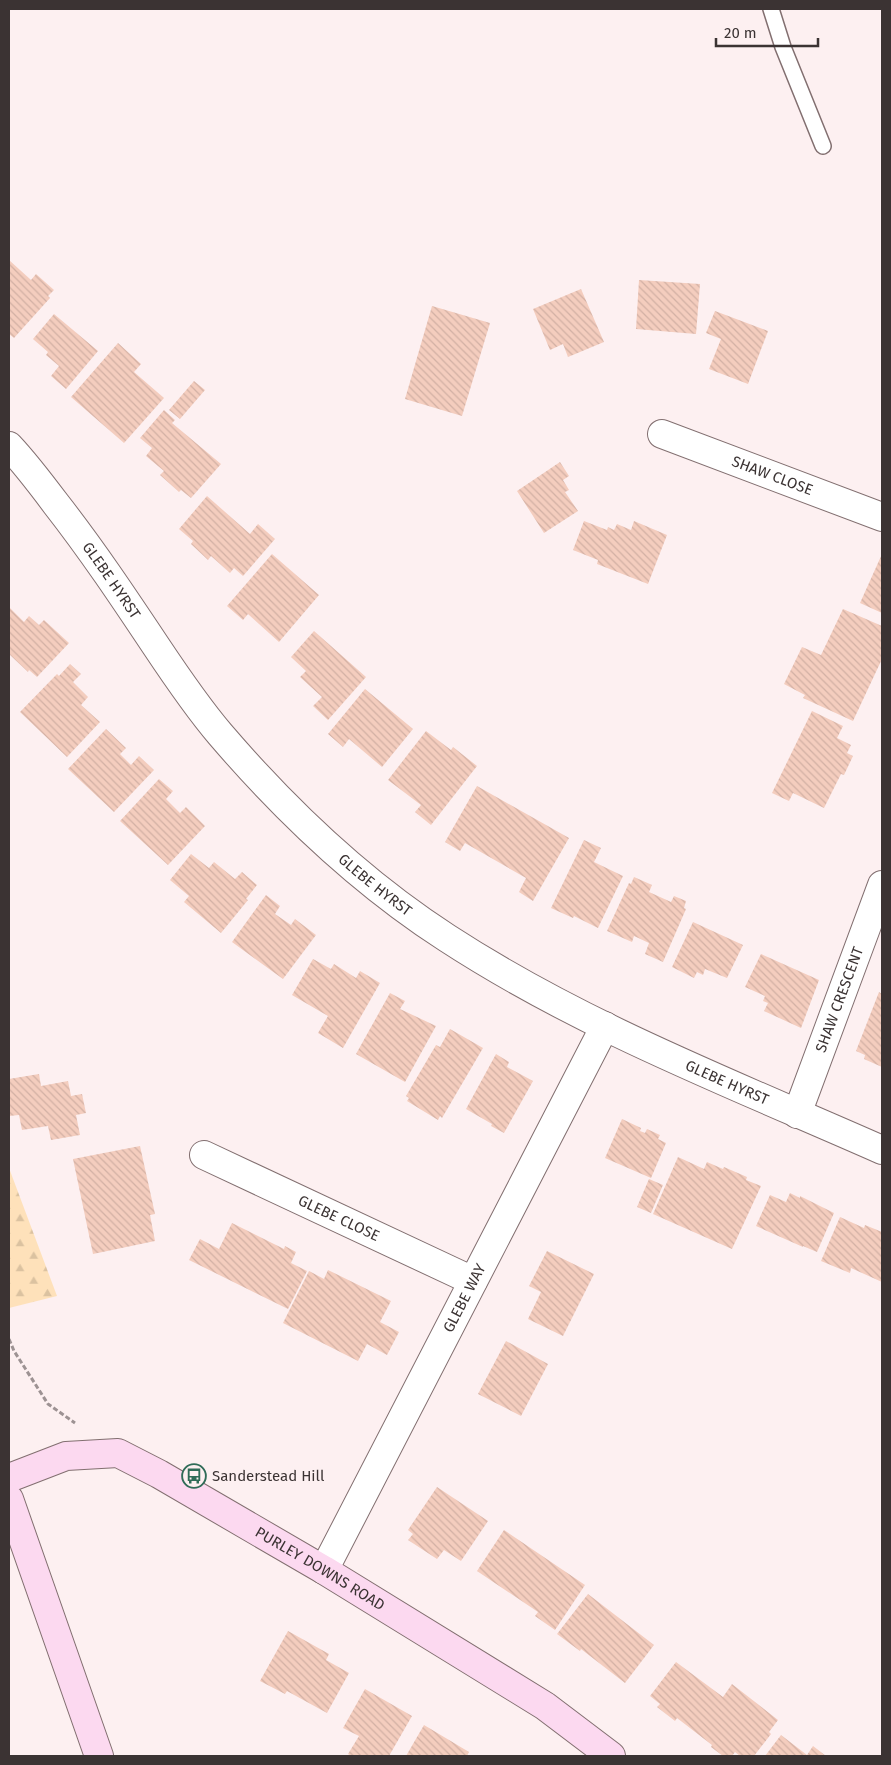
<svg xmlns="http://www.w3.org/2000/svg" width="891" height="1765" font-family="'Fira Sans',sans-serif">
<style>
.forest{fill:url(#forest-firs)}
.building{fill:url(#building-back-hatch)}
.lines{fill:none;stroke-linecap:round;stroke-linejoin:round}
.lane-casing{stroke:#826f70;stroke-width:18}
.street-casing{stroke:#826f70;stroke-width:30}
.secondary-casing{stroke:#826f70;stroke-width:30}
.path{stroke:#9d9293;stroke-width:3;stroke-dasharray:5 2.5;stroke-linecap:butt}
.lane{stroke:#fff;stroke-width:15}
.street{stroke:#fff;stroke-width:28}
.secondary{stroke:#fcd9f0;stroke-width:28}
.labels{text-anchor:middle;dominant-baseline:central;stroke-width:4;stroke-linejoin:round;paint-order:stroke}
.street-label{font-size:15px;fill:#3b3333;stroke:#fdf0f1}
.poi-label{font-size:15px;fill:#3b3333;stroke:#fdf0f1;text-anchor:start}
</style>
<defs>
<pattern id="forest-firs" width="22" height="20" patternUnits="userSpaceOnUse" patternTransform="scale(1.25)"><rect width="22" height="20" fill="#fee1ba"/><path d="M5 1l3.5 6h-7zM16 11l3.5 6h-7z" fill="#dbc2a0"/></pattern>
<pattern id="building-back-hatch" width="6" height="6" patternUnits="userSpaceOnUse" patternTransform="scale(1.25)"><rect width="6" height="6" fill="#f4cdbe"/><path d="M-1 5l2 2M0 0l6 6M5-1l2 2" fill="none" stroke="#d2b0a4"/></pattern>
</defs>
<rect width="100%" height="100%" fill="#fdf0f1"/>
<!-- forest -->
<path class="forest" d="M9,1168l48,128 -48,12z"/>
<!-- building -->
<path class="building" d="M9,260l22,20 5,-6 18,16 -6,6 2,2 -36,40 -5,-4z
M639,280l61,4 -4,50 -60,-5z
M581,289l23,53 -36,15 -5,-13 -13,6 -17,-41z
M432,306l58,17 -28,93 -57,-17z
M715,311l53,20 -20,53 -39,-15 12,-30 -15,-6z
M54,314l44,37 -32,38 -15,-13 8,-10 -13,-11 2,-3 -15,-13z
M118,343l23,21 -7,8 30,26 -40,45 -53,-46z
M194,381l11,9 -25,29 -11,-9z
M164,410l11,10 -3,3 49,41 -30,34 -10,-8 -2,2 -19,-17 4,-4 -18,-15 6,-8 -12,-10z
M560,462l9,14 -6,4 6,10 -4,2 13,19 -34,22 -27,-42z
M207,496l43,38 8,-10 17,15 -32,37 -9,-8 -4,5 -19,-17 -3,4 -17,-16 2,-3 -14,-12z
M584,521l23,9 1,-3 6,3 3,-6 14,6 3,-9 33,14 -19,49 -51,-20 1,-4 -25,-10z
M272,554l47,41 -40,47 -31,-28 -5,6 -16,-14z
M882,554v59l-22,-10z
M9,607l15,15 5,-6 10,9 5,-5 25,23 -32,34 -8,-7 -1,2 -19,-18z
M843,609l39,17v33l-29,62 -50,-23 2,-3 -21,-11 18,-37 19,8z
M314,631l52,46 -38,43 -15,-14 9,-9 -22,-20 6,-6 -15,-14z
M70,664l11,10 -8,8 15,15 -7,8 19,17 -33,35 -47,-45 37,-38 2,2z
M365,689l48,40 -31,38 -33,-28 -6,8 -15,-13z
M812,711l31,15 -6,12 14,7 -4,8 6,3 -9,19 -3,-1 -17,34 -31,-15 -4,8 -17,-8z
M106,729l20,19 -6,6 11,11 8,-9 15,14 -40,42 -46,-43z
M426,731l25,19 2,-3 24,19 -46,59 -16,-13 6,-7 -33,-25z
M159,779l14,12 -7,8 14,14 6,-6 19,19 -37,39 -48,-44z
M477,786l92,52 -36,63 -14,-9 7,-14 -61,-35 -5,8 -15,-9z
M584,840l17,8 -7,14 29,14 -25,52 -24,-12 -1,2 -22,-10z
M191,854l18,14 5,-6 21,17 7,-7 15,13 -11,14 2,1 -27,33 -37,-31 5,-6 -19,-16z
M634,877l18,8 -3,7 22,10 3,-6 12,5 -2,7 2,1 -23,53 -18,-8 4,-11 -15,-7 -2,6 -25,-11 22,-48 2,1z
M266,895l14,11 -5,8 16,11 4,-6 21,16 -33,44 -51,-37z
M693,922l50,23 -16,33 -22,-9 -2,6 -6,-3 -3,6 -22,-11z
M761,954l58,26 -18,48 -37,-17 4,-8 -5,-2 2,-5 -20,-9z
M313,959l18,10 3,-5 22,14 4,-7 20,12 -37,65 -25,-15 10,-17 -36,-21z
M879,992l3,2v73l-18,-8 1,-4 -9,-4z
M390,993l15,8 -5,8 36,17 -31,56 -49,-28z
M450,1029l33,19 -41,70 -2,-2 -2,4 -31,-19 2,-3 -3,-2 30,-51 4,2z
M496,1054l13,8 -2,5 26,14 -29,52 -13,-7 1,-2 -26,-15z
M39,1074l2,12 27,-5 3,15 11,-2 4,19 -10,2 4,20 -29,5 -3,-14 -26,4 -3,-15 -10,1v-37z
M622,1119l19,9 -1,3 5,2 2,-4 13,6 -2,4 8,4 -15,35 -46,-20z
M140,1146l15,68 -5,1 5,26 -62,13 -20,-95z
M678,1157l26,12 3,-7 16,7 1,-2 23,10 -1,3 15,6 -29,63 -79,-35z
M649,1179l14,6 -12,28 -14,-6z
M790,1193l10,5v-2l34,17 -17,39 -14,-6v1l-47,-21 14,-31 16,7z
M840,1217l24,11 1,-3 17,7v50l-31,-14 -1,5 -29,-12z
M232,1223l52,26 1,-3 11,6 -5,11 16,8 -19,38 -99,-49 11,-21 19,10z
M547,1251l47,23 -31,62 -35,-17 13,-27 -12,-6z
M328,1270l63,31 -11,21 19,10 -12,23 -20,-11 -9,17 -75,-38 26,-52 15,8z
M506,1341l42,23 -27,52 -43,-22z
M437,1487l51,34 -27,40 -17,-11 -7,9 -29,-19 5,-6 -5,-4z
M504,1530l81,55 -30,45 -20,-14 3,-4 -61,-41z
M588,1594l66,51 -29,38 -44,-34 -1,2 -23,-17z
M288,1631l41,23 -3,6 23,13 -22,40 -40,-22 -2,3 -25,-13z
M676,1662l47,35 9,-13 46,36 -9,12 2,2 -17,22h-14l-5,-4 -3,4h-9l-12,-9 1,-2 -35,-27 -2,3 -18,-14 3,-3 -10,-8z
M365,1689l47,27 -23,40h-38l-3,-2 11,-18 -16,-8z
M424,1725l45,27 -2,4h-61z
M781,1735l26,20 6,-9 13,10h-61z"/>
<g class="lines">
<!-- lane casing -->
<g class="lane-casing">
<path id="lane" d="M771,9l12,38 40,99"/>
</g>
<!-- street casing -->
<g class="street-casing">
<g id="street">
<path id="s1" d="M662,434l220,83"/>
<path id="s2" d="M9,446c17,18 32,38 47,58 36,46 68,94 100,142 20,30 41,61 64,88 66,77 142,149 227,204 135,88 288,147 435,212"/>
<path id="s3" d="M797,1114l85,-229"/>
<path id="s4" d="M204,1155l269,126"/>
<path id="s5" d="M324,1570l281,-544"/>
</g>
</g>
<!-- secondary casing -->
<g class="secondary-casing">
<g id="secondary">
<path id="s6" d="M9,1478l57,-22 52,-3 41,21 165,96 221,136 66,50"/>
<path d="M9,1499l90,257"/>
</g>
</g>
<!-- path -->
<path class="path" d="M9,1339l5,12 34,53 27,19"/>
<!-- lane -->
<use href="#lane" class="lane"/>
<!-- street -->
<use href="#street" class="street"/>
<!-- secondary -->
<use href="#secondary" class="secondary"/>
</g>
<!-- icons -->
<defs>
<g id="bus-ring" transform="scale(1.25)"><circle r="9.5" fill="#fdf0f1" stroke="#306c58" stroke-width="1.5"/><path d="M-5-6H5V4H4V6H2V4H-2V6H-4V4H-5ZM-3.5-4V0h7V-4ZM-3.5 1.2v1.5H-2V1.2ZM2 1.2v1.5H3.5V1.2Z" fill="#306c58"/></g>
</defs>
<g fill-rule="evenodd">
<use href="#bus-ring" x="194" y="1476"/>
</g>
<g class="labels">
<!-- street labels -->
<g class="street-label">
<text stroke="none"><textPath href="#s1" startOffset="118">SHAW CLOSE</textPath></text>
<text stroke="none"><textPath href="#s2" startOffset="169">GLEBE HYRST</textPath></text>
<text stroke="none"><textPath href="#s2" startOffset="574">GLEBE HYRST</textPath></text>
<text stroke="none"><textPath href="#s3" startOffset="122">SHAW CRESCENT</textPath></text>
<text stroke="none"><textPath href="#s2" startOffset="979">GLEBE HYRST</textPath></text>
<text stroke="none"><textPath href="#s4" startOffset="149">GLEBE CLOSE</textPath></text>
<text stroke="none"><textPath href="#s5" startOffset="306">GLEBE WAY</textPath></text>
<text stroke="none"><textPath href="#s6" startOffset="346">PURLEY DOWNS ROAD</textPath></text>
</g>
<!-- poi labels -->
<g class="poi-label">
<text x="212" y="1476">Sanderstead Hill</text>
</g>
</g>
<!-- border -->
<rect width="891" height="1765" fill="none" stroke="#3b3333" stroke-width="20"/>
<!-- scale -->
<path d="M716 38v8h102v-8" fill="none" stroke="#3b3333" stroke-width="2.5"/>
<text x="724" y="38" font-size="15" fill="#3b3333" stroke="#fdf0f1" stroke-width="4" paint-order="stroke">20 m</text>
</svg>
